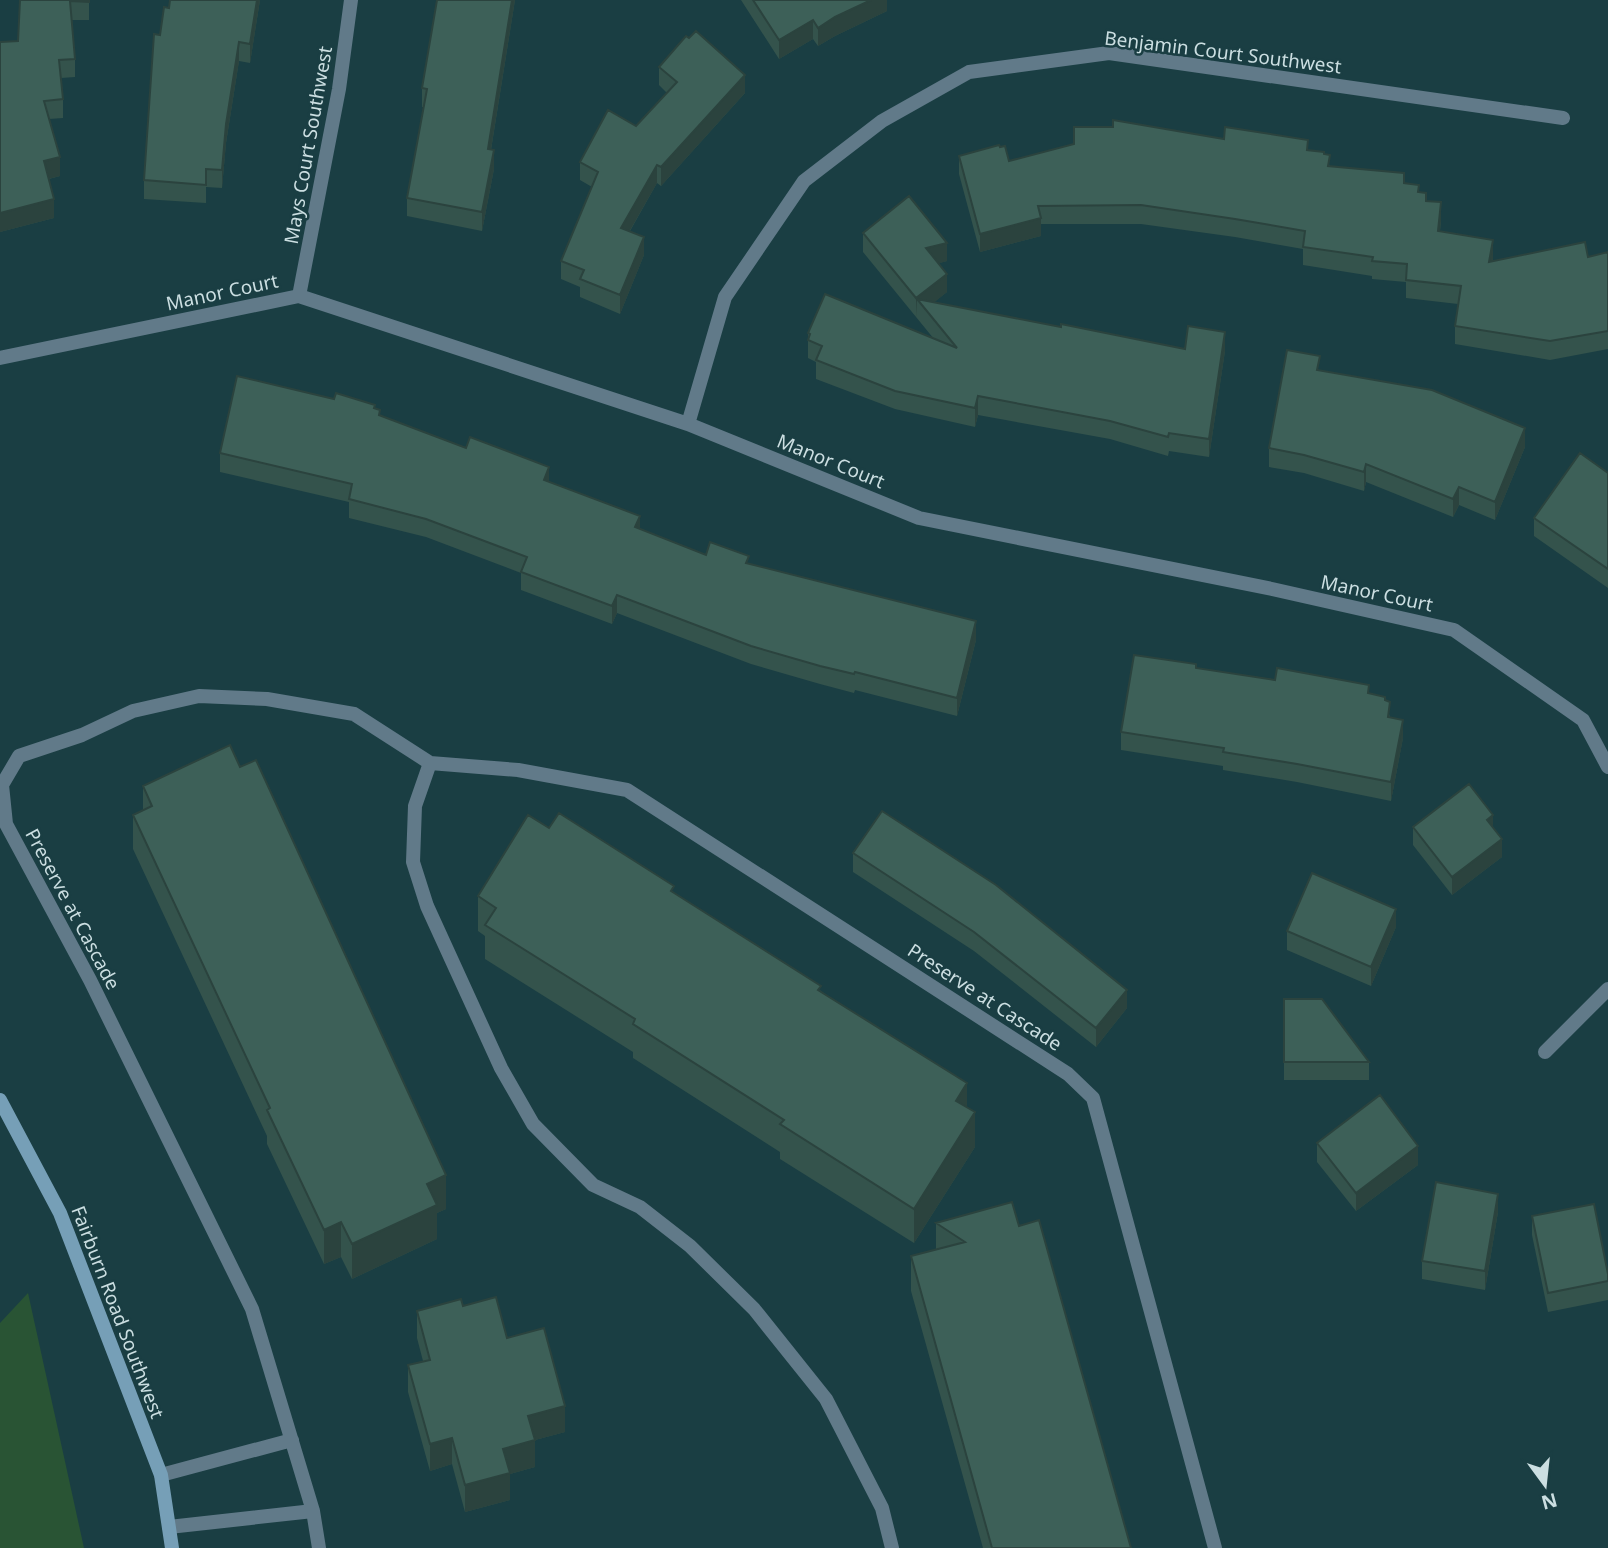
<svg xmlns="http://www.w3.org/2000/svg" width="1608" height="1548" font-family="'Noto Sans',sans-serif">
<style>
.green{fill:#295434}
.lines{fill:none;stroke-linecap:round;stroke-linejoin:round}
.street{stroke:#617a89;stroke-width:14}
.secondary{stroke:#769fb7;stroke-width:14}
.wall{fill:#34534c}
.shaded-wall{fill:#2b433e}
.building{fill:#3d6058;stroke:#2b433e;stroke-width:2}
.labels{text-anchor:middle;dominant-baseline:central;stroke-width:5;stroke-linejoin:round;paint-order:stroke}
.street-label{font-size:19px;fill:#cbdee1;stroke:#1a3e43}
</style>
<rect width="100%" height="100%" fill="#1a3e43"/>
<!-- green -->
<path class="green" d="M28,1293l56,255h-84v-225z"/>
<g class="lines">
<!-- street -->
<path class="street" d="M299,296l40,-207 12,-89
M0,358l299,-62 389,128 231,94 353,71 182,41 129,90 25,47
M688,424l37,-127 79,-116 78,-60 87,-49 140,-19 454,65
M430,763l-15,43 -2,56 14,44 74,162 32,56 60,61 47,22 50,39 64,63 72,90 56,109 10,40
M1545,1052l63,-63
M161,1475l131,-35
M169,1527l144,-16
M319,1548l-6,-37 -61,-202 -162,-329 -84,-156 -4,-39 17,-29 63,-21 51,-24 66,-15 68,3 87,15 76,49 88,7 109,20 441,284 25,24 122,450"/>
<!-- secondary -->
<path class="secondary" d="M0,1100l60,113 101,262 11,73"/>
</g>
<!-- wall -->
<path class="wall" d="M20,0h69v20h-17l3,39v18l-14,1 2,21v19l-14,1 11,57 -11,3 5,39 -54,14v-190l18,-1z
M260,0l-10,63 -11,-2 -13,82 -4,45 -16,-1v16l-62,-4v-19l16,-145 9,-27z
M437,0h78l-24,150 3,19 -12,62 -75,-15v-18l17,-91h-2v-19z
M741,0h146v11l-52,25 -17,10 -5,-7 -34,20z
M659,67l86,26 -84,93 -4,-3 -27,48 14,24 -24,59 -40,-17v-10l-19,-8v-18l31,-74 -12,-7v-18l56,-36 31,-33 -8,-8z
M1224,139l84,11 16,5 6,11 74,17 15,9 22,29 -1,10 53,28v2l95,-4 20,-5v97l-58,11 -95,-16v-18l3,-22 -52,-6v-16l-34,-3v-3l-69,-11v-16l-68,-12 -94,-13h-100v12l-61,16 -21,-78v-18l41,-9 9,14z
M863,233l84,28 -8,2 8,29 -13,10 127,25 124,22 40,2 -16,106 -40,-6 -1,5 -58,-17 -132,-24 -3,12 -80,-18 -79,-30v-17l-8,-4v-25l126,6 -71,-87z
M1320,370l205,77 -30,73 -36,-15 -6,12 -87,-35 -2,9 -60,-18 -35,-6v-19z
M334,399l41,10 5,6 169,67 91,47 66,26 43,9 227,76 -19,76 -102,-26 -1,3 -34,-9 -69,-20 -134,-51 -5,11 -91,-34v-17l-95,-36 -77,-19v-16l-129,-30v-19z
M1608,473v115l-74,-52v-18z
M1196,668l173,25 16,8 5,16 13,21 -12,63 -94,-19 -74,-12v-4l-102,-16v-18z
M143,786l303,423 -9,4v26l-85,40 -11,-22 -17,7 -57,-120v-8l-134,-287v-34l10,-4z
M1413,827l89,30 -50,38 -39,-50z
M853,853l274,155 -31,39 -122,-96 -121,-79z
M674,893l147,98 146,117 8,39 -61,96 -134,-84v-7l-147,-94v-6l-148,-93v-23l-7,-5v-35z
M1396,927l-25,59 -84,-36v-19z
M1284,999l85,63v18h-85z
M1317,1143l101,22 -62,46 -39,-49z
M1498,1212l-13,78 -63,-11v-18z
M1532,1216l76,65v19l-60,12 -16,-77z
M936,1223l83,3 112,322h-148l-72,-257v-35l25,-6z
M463,1306l44,32 58,94 -30,8v27l-25,7v26l-45,12 -13,-48 -22,7 -22,-79v-27l15,-4 -6,-23v-27z"/>
<!-- shaded-wall -->
<path class="shaded-wall" d="M257,0h3l-10,63v-19z
M512,0h3l-27,168v-19z
M871,0h16v11l-52,25 -17,10v-18l17,-11z
M813,20v19l-34,20v-19z
M239,42v19l-13,82 -4,45v-18l4,-46z
M745,75v18l-84,93v-19z
M494,150v19l-12,62v-19z
M60,157v19l-16,4v-19z
M657,165v18l-36,63v-18z
M54,199v19l-54,14v-19z
M1441,202v19l-3,28v-18z
M1041,218v18l-61,16v-18z
M644,237v18l-24,59v-19z
M1493,240v19l-4,21v-18z
M947,243v18l-21,6v-19z
M947,274v18l-22,18 -8,-11 -1,18v-19z
M1225,332v19l-16,106v-18z
M978,396v19l-3,12v-19z
M1525,428v19l-30,73v-18z
M1366,464v18l-2,9v-19z
M549,467v18l-5,-5z
M1459,487v18l-6,12v-18z
M640,516v18l-5,-7z
M617,595v18l-5,11v-18z
M976,621v19l-19,76v-18z
M1403,720v18l-12,63v-19z
M1493,815v19l-6,-14z
M1502,839v18l-50,38v-18z
M1396,909v18l-25,59v-19z
M1127,990v18l-31,39v-19z
M967,1083v35l-11,-17z
M975,1112v35l-61,96v-34z
M1418,1146v19l-62,46v-18z
M446,1175v34l-9,4v26l-85,40v-35l75,-60z
M1498,1194v18l-13,78v-19z
M341,1222v35l-17,7v-34z
M565,1406v26l-30,8v27l-25,7v26l-45,12v-27l38,-36 25,-33z
M452,1438v26l-22,7v-27z"/>
<!-- building -->
<path class="building" d="M20,0h69v2l-19,-1 5,58 -16,1 4,39 -19,2 16,56 -16,4 10,38 -54,14v-171l18,-1z
M170,0h87l-7,44 -11,-2 -13,82 -4,46 -16,-1v16l-62,-5 10,-146 6,1 4,-28 5,1z
M437,0h75l-24,149 6,1 -12,62 -75,-14 20,-109 -5,-1z
M753,0h118l-36,17 -17,11 -5,-8 -34,20z
M696,31l49,44 -84,92 -4,-2 -36,63 23,9 -24,58 -40,-16 4,-9 -23,-9 37,-89 -18,-10 28,-52 28,16 41,-44 -18,-15 27,-31 3,2z
M1113,120l111,19 1,-12 83,13 -1,10 17,2v2l6,1 -2,11 76,7v10l15,2 -1,7 8,1v8l15,1 -3,29 55,9 -4,22 96,-20 3,15 20,-5v79l-58,10 -95,-15 6,-40 -55,-6 1,-16 -35,-3 1,-4 -70,-10 2,-16 -70,-12 -94,-14 -103,1 3,12 -61,16 -21,-78 40,-11 1,2 5,-1 4,15 65,-17v-17h39z
M909,196l38,47 -21,5 21,26 -31,24 -53,-65z
M825,294l132,54 -40,-49 144,28v-3l124,25 3,-23 37,6 -16,107 -40,-6 -1,4 -58,-16 -132,-25 -3,12 -80,-17 -79,-31 6,-14 -14,-6 2,-6 -2,-1z
M1287,350l33,6 -3,14 115,20 93,38 -30,74 -36,-15 -6,12 -87,-35 -2,8 -60,-17 -35,-7z
M237,376l97,23 2,-6 39,12 -1,3 6,2 -1,5 87,33 4,-11 79,30 -5,13 96,36 -5,11 71,28 4,-13 39,14 -3,7 230,58 -19,77 -102,-26 -1,2 -34,-8 -69,-20 -134,-51 -5,11 -91,-34 6,-15 -101,-38 -77,-20 3,-15 -132,-31z
M1580,453l28,20v96l-74,-51z
M1134,655l62,9v4l79,12 2,-12 92,17 -1,8 17,4v3l5,2 -2,15 15,3 -12,62 -94,-18 -74,-12 1,-4 -103,-16z
M230,745l10,22 16,-7 190,415 -19,9 10,21 -85,39 -11,-22 -17,8 -57,-120 3,-2 -137,-293 19,-9 -9,-20z
M1469,784l24,31 -6,5 15,19 -50,38 -39,-50z
M882,811l114,74 131,105 -31,38 -122,-96 -121,-79z
M559,813l115,73 -3,5 150,95 -3,4 149,93 -11,18 19,11 -61,97 -134,-85 4,-4 -151,-96 2,-5 -150,-94 11,-17 -18,-12 50,-81 21,13z
M1312,873l84,36 -25,58 -84,-36z
M1284,999h38l47,63h-85z
M1380,1095l38,51 -62,47 -39,-50z
M1436,1182l62,12 -13,77 -63,-10z
M1012,1202l7,24 20,-6 92,328h-139l-81,-292 54,-14 -29,-19z
M1594,1204l14,70v7l-60,12 -16,-77z
M496,1297l11,41 37,-10 21,78 -37,10 7,24 -32,9 7,24 -45,12 -13,-47 -22,6 -22,-79 22,-5 -13,-49 44,-12 2,7z"/>
<g class="labels">
<!-- street labels -->
<g class="street-label">
<text transform="translate(1223 52) rotate(7)">Benjamin Court Southwest</text>
<text transform="translate(308 145) rotate(-80)">Mays Court Southwest</text>
<text transform="translate(222 292) rotate(-12)">Manor Court</text>
<text transform="translate(831 461) rotate(22)">Manor Court</text>
<text transform="translate(1377 593) rotate(12)">Manor Court</text>
<text transform="translate(73 909) rotate(62)">Preserve at Cascade</text>
<text transform="translate(985 997) rotate(33)">Preserve at Cascade</text>
<text transform="translate(118 1312) rotate(69)">Fairburn Road Southwest</text>
</g>
</g>
<!-- north arrow -->
<g transform="translate(1545 1485) rotate(165)" stroke="#1a3e43" stroke-width="5" paint-order="stroke">
<path d="M0-5L12 26L0 18L-12 26Z" fill="#cbdee1"/>
<text y="-10" font-size="19" font-weight="bold" text-anchor="middle" fill="#cbdee1">N</text>
</g>
</svg>
